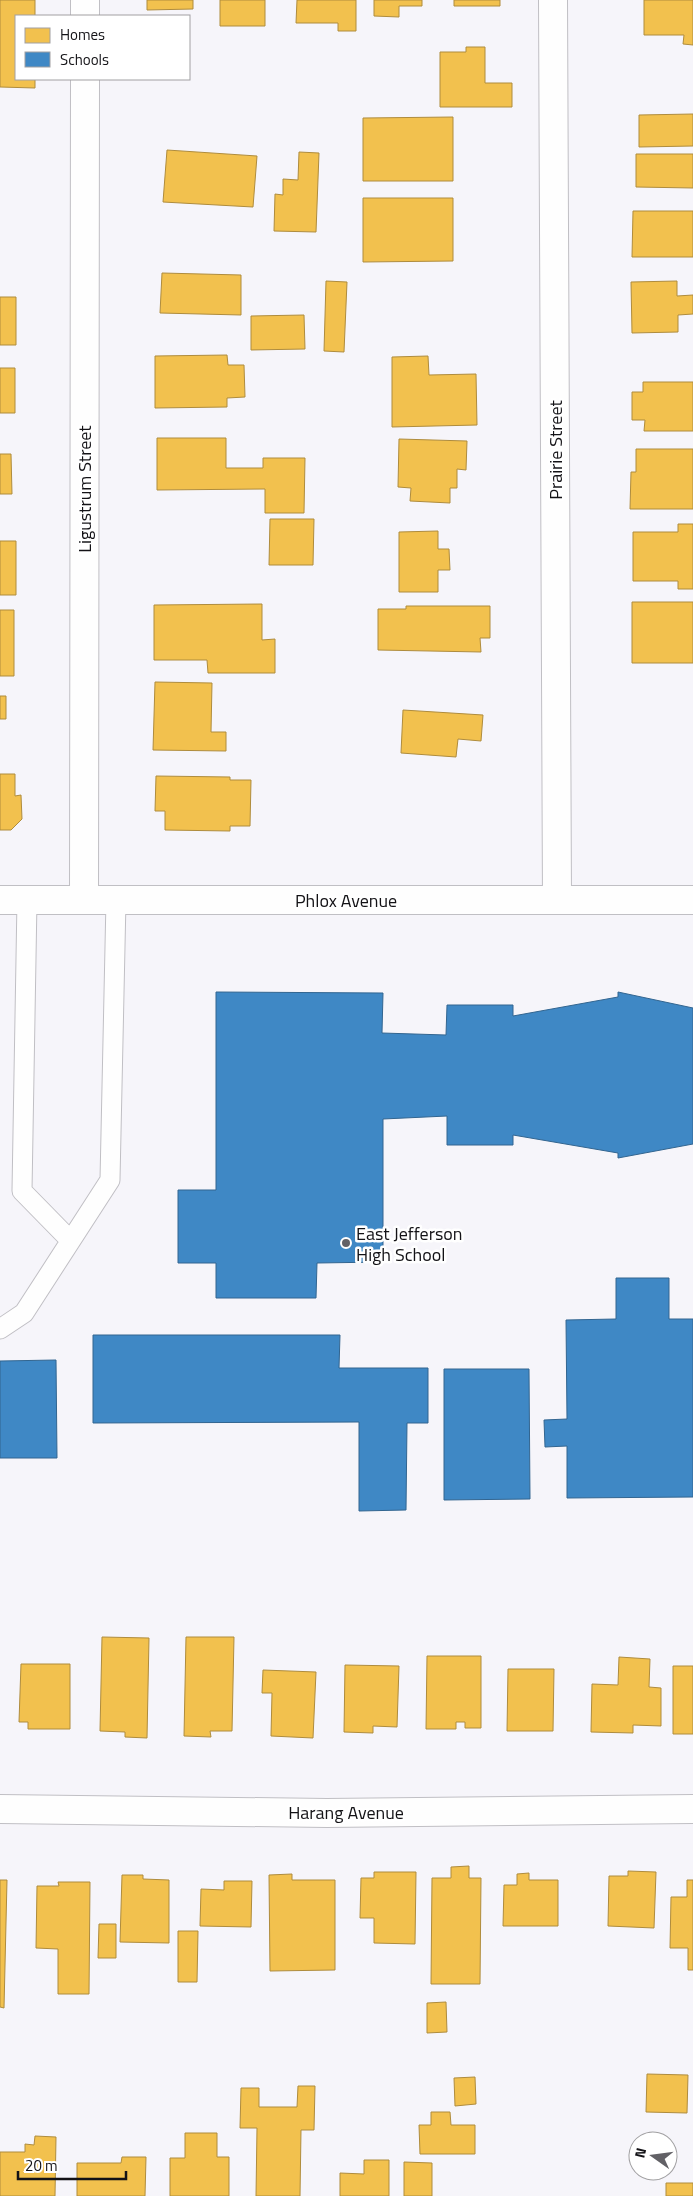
<svg xmlns="http://www.w3.org/2000/svg" width="693" height="2196" font-family="'Titillium Web',sans-serif">
<style>
.homes{fill:#f2c14e;stroke:#af8c3d}
.schools{fill:#3f88c5;stroke:#326590}
.lines{fill:none;stroke-linecap:round;stroke-linejoin:round}
.lane-casing{stroke:#c0bfc4;stroke-width:21}
.street-casing{stroke:#c0bfc4;stroke-width:30}
.lane{stroke:#fefefe;stroke-width:19}
.street{stroke:#fefefe;stroke-width:28}
.poi-dot{fill:#626166;stroke:#fff;stroke-width:2}
.labels{text-anchor:middle;dominant-baseline:central;stroke-width:5;stroke-linejoin:round;paint-order:stroke}
.street-label{font-size:18px;fill:#131216;stroke:#fff}
.poi-label{font-size:18px;fill:#131216;stroke:#fff;text-anchor:start}
</style>
<rect width="100%" height="100%" fill="#f6f5fa"/>
<!-- homes -->
<path class="homes" d="M0,0h35v16h-19v63h19v9l-35,-1z
M147,0h46v9l-46,1z
M220,0h45v26h-45z
M297,0h59v31h-18v-8h-42z
M374,0h48v6h-23v11l-25,-1z
M454,0h46v6h-46z
M644,0h49v45l-10,-1 1,-9h-40z
M466,47h19v36h27v24h-72v-55h26z
M693,114v32l-54,1v-32z
M453,117v64h-90v-63z
M167,150l90,6 -4,51 -90,-5z
M299,152l20,1 -3,79 -42,-1 1,-37 8,1v-16l15,1z
M636,154h57v34l-57,-1z
M363,198h90v63l-90,1z
M633,211h60v46h-61z
M162,273l79,2v40l-81,-2z
M326,281l21,1 -3,70 -20,-1z
M677,281v15l16,-1v19l-15,1v17l-46,1 -1,-51z
M0,297h16v48h-16z
M304,315l1,34 -54,1v-34z
M227,355l1,10h16l1,32 -18,1v9l-72,1v-52z
M428,356l1,19 47,-1 1,51 -85,2v-70z
M0,368h15v45h-15z
M643,382h50v49h-49l1,-11h-13v-28h11z
M157,438h69v30h37v-10h42l-1,55h-39v-24l-108,1z
M399,439l68,2 -1,29 -9,-1v19h-7v15l-40,-2 1,-13 -13,-1z
M636,449h57v60h-63l1,-37h5z
M0,454h11l1,40h-12z
M270,519h44l-1,46h-44z
M678,524h15v65h-15v-8h-45v-49h45z
M438,531v18h11l1,21h-12v22h-39v-60z
M0,541h16v54h-16z
M632,602h61v61h-61z
M262,604v36l13,-1v34h-67l-1,-13h-53v-55z
M406,606h84v32h-10l1,14 -103,-2v-41h28z
M0,610h14v66h-14z
M155,682l57,1 -1,49h15v19l-73,-1z
M0,696h6v23h-6z
M403,710l80,5 -2,26 -23,-2 -2,18 -55,-4z
M0,774h15v22l6,-1 1,24 -11,11h-11z
M156,776l74,1v3h21l-1,46h-20v5l-65,-1v-19h-10z
M102,1637l47,1 -2,100 -22,-1v-5l-25,-1z
M186,1637h48l-2,94h-22l1,6 -27,-1z
M427,1656h54v72h-16v-6h-9v7h-30z
M619,1657l31,2 -1,28 12,1v38l-28,-1v8l-42,-1 1,-48 26,1z
M21,1664h49v65h-42v-7h-9z
M345,1665l54,1 -2,61 -24,-1v7l-29,-1z
M673,1666h20v68h-20z
M508,1669h46l-1,62h-46z
M263,1670l53,2 -3,66 -42,-2 1,-43h-10z
M469,1866v12h12l-1,106h-49l1,-106h19v-11z
M628,1871l28,1 -2,56 -46,-2 1,-50h19z
M374,1872h42l-1,72 -41,-1v-25h-14l1,-40h13z
M529,1873v7h29v46h-55l1,-41h13v-11z
M292,1874v6h43v90l-65,1 -1,-96z
M122,1875h21v4l26,1v63l-49,-1z
M0,1880h7l-3,128 -4,-1z
M687,1880h6v90h-5v-22h-18l1,-51h16z
M224,1881h28l-1,46 -51,-1 1,-37 23,1z
M58,1882h32l-1,112h-31v-45l-22,-1 1,-62h22z
M99,1924h17v34h-18z
M178,1931h20l-1,51h-19z
M446,2002l1,30 -20,1v-30z
M647,2074l41,1 -1,38 -41,-1z
M475,2077l1,27 -21,2 -1,-28z
M298,2086h17l-1,44h-13l-1,66h-44l1,-68h-17l1,-40h18v19h38z
M431,2112h19l1,13h24v29h-55l-1,-29h12z
M185,2133h32v24h12v39h-59v-38h15z
M35,2136l21,1 -1,59h-55v-44h25v-8l9,1z
M122,2157h24l-1,39h-68v-33h44z
M364,2160h25v36h-49v-23l24,1z
M404,2162l28,1v33h-28z
M666,2183h27v13h-27z"/>
<!-- schools -->
<path class="schools" d="M216,992l167,1 -1,40 64,2 1,-30h66v11l105,-19v-5l75,16v136l-75,14v-5l-105,-18v10h-66v-29l-64,3v143l-66,1 -1,35h-100v-35h-38v-73h38z
M616,1278h53v41h24v178l-126,1v-52l-22,1 -1,-27 23,-1 -1,-99 50,-1z
M93,1335h247l-1,33h89v55h-21l-1,87 -47,1v-89l-266,1z
M56,1360l1,98h-57v-97z
M444,1369h85l1,130 -86,1z"/>
<g class="lines">
<!-- lane casing -->
<g class="lane-casing">
<path id="lane" d="M27,900l-5,291 48,49
M0,1329l24,-16 86,-133 6,-280"/>
</g>
<!-- street casing -->
<g class="street-casing">
<path id="street" d="M553,0l4,900
M85,16v-16
M0,900h693
M84,900l1,-821
M0,1809l327,4 366,-4"/>
</g>
<!-- lane -->
<use href="#lane" class="lane"/>
<!-- street -->
<use href="#street" class="street"/>
</g>
<!-- markers -->
<circle class="poi-dot" cx="346" cy="1243" r="5"/>
<g class="labels">
<!-- street labels -->
<g class="street-label">
<text transform="translate(555 450) rotate(-90)">Prairie Street</text>
<text transform="translate(84 489) rotate(-90)">Ligustrum Street</text>
<text x="346" y="900">Phlox Avenue</text>
<text x="346" y="1812">Harang Avenue</text>
</g>
<!-- poi labels -->
<g class="poi-label">
<text x="356" y="1233">East Jefferson<tspan x="356" dy="21">High School</tspan></text>
</g>
</g>
<!-- legend -->
<rect x="15" y="15" width="175" height="65" fill="#ffffff" stroke="#a1a0a2"/>
<rect x="25" y="28" width="25" height="15" fill="#f2c14e" stroke="#a1a0a2"/>
<text x="60" y="40" font-size="15" fill="#131216">Homes</text>
<rect x="25" y="52" width="25" height="15" fill="#3f88c5" stroke="#a1a0a2"/>
<text x="60" y="65" font-size="15" fill="#131216">Schools</text>
<!-- north arrow -->
<g transform="translate(653 2156) rotate(284)"><circle r="24" fill="#ffffff" stroke="#a1a0a2"/>
<path d="M0-4L9 19L0 12L-9 19Z" fill="#626166"/>
<text y="-8" font-size="14" font-weight="bold" text-anchor="middle" fill="#131216">N</text>
</g>
<!-- scale -->
<path d="M18 2171v8h108v-8" fill="none" stroke="#131216" stroke-width="2.5"/>
<text x="25" y="2171" font-size="15" fill="#131216" stroke="#ffffff" stroke-width="4" paint-order="stroke">20 m</text>
</svg>
